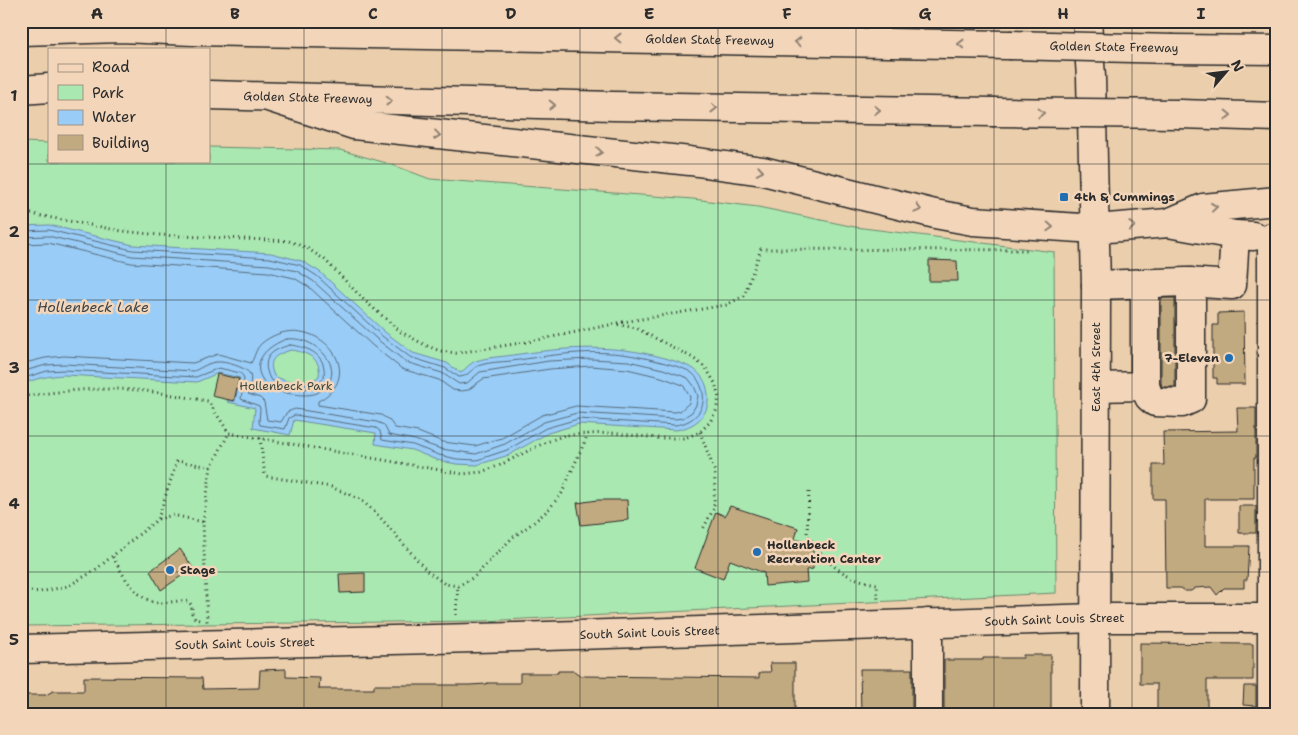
<svg xmlns="http://www.w3.org/2000/svg" width="1298" height="735" font-family="'Shantell Sans',sans-serif">
<style>
.green{fill:#a9e8b0;stroke:#6a8a6e}
.water{fill:#99ccf6;stroke:#6d8ca5;fill-rule:evenodd}
.lines{fill:none;stroke-linecap:round;stroke-linejoin:round}
.shore{stroke:#576b7c;stroke-width:1}
.building{fill:#c2aa80;stroke:#2b2b2b}
.minor-casing{stroke:#2b2b2b;stroke-width:31}
.major-casing{stroke:#2b2b2b;stroke-width:31}
.highway-casing{stroke:#2b2b2b;stroke-width:31}
.path{stroke:#2b2b2b;stroke-width:3;stroke-dasharray:1 4;stroke-linecap:butt}
.minor{stroke:#f3d6ba;stroke-width:28}
.major{stroke:#f3d6ba;stroke-width:28}
.highway{stroke:#f3d6ba;stroke-width:28}
.highway-bridge-casing{stroke:#2b2b2b;stroke-width:31;stroke-linecap:butt}
.highway-bridge{stroke:#f3d6ba;stroke-width:28}
.oneway{stroke:#8f8072}
.grid{fill:none;stroke:#2b2b2b;stroke-width:1;stroke-opacity:0.55}
.poi-dot{fill:#1f6fb2;stroke:#f3d6ba;stroke-width:2}
.labels{text-anchor:middle;dominant-baseline:central;stroke-width:5;stroke-linejoin:round;paint-order:stroke}
.street-label{font-size:12px;fill:#2b2b2b;stroke:#f3d6ba}
.poi-label{font-size:12px;font-weight:bold;fill:#2b2b2b;stroke:#f3d6ba;text-anchor:start}
.park-label{font-size:12px;fill:#3e473f;stroke:#f3d6ba}
.water-label{font-size:14px;font-style:italic;fill:#3c4349;stroke:#f3d6ba}
.neatline{fill:none;stroke:#2b2b2b;stroke-width:2}
.grid-label{font-size:16px;text-anchor:middle;font-weight:bold;fill:#2b2b2b}
</style>
<rect width="100%" height="100%" fill="#ebceac"/>
<filter id="ink" filterUnits="userSpaceOnUse"><feTurbulence type="fractalNoise" baseFrequency=".02" numOctaves="2"/><feDisplacementMap in="SourceGraphic" scale="10" xChannelSelector="R" yChannelSelector="G"/><feConvolveMatrix kernelMatrix="1 2 1 2 8 2 1 2 1" color-interpolation-filters="sRGB"/></filter>
<g filter="url(#ink)">
<!-- green -->
<path class="green" d="M21,142l28,1v18h160v-14l131,3 50,14 40,15 263,20 65,8 97,20 199,25 2,341 -573,28 -462,5z"/>
<!-- water -->
<path class="water" d="M49,225l84,20 138,8 31,8 18,11 65,60 28,21 34,10 14,10c4,-4 9,-10 15,-12 11,-4 25,-4 37,-6 47,-7 93,-11 140,0 13,3 27,7 39,13 6,3 12,11 14,17 8,25 -6,41 -30,45l-97,-6 -31,9 -39,22 -32,10 -21,-1 -19,-4 -25,-10 -37,-6 1,-11 -82,-13 -4,15 -37,-7 2,-20 -27,-6 -1,-2 8,1 5,-23 -22,-5 -21,9 -133,-7c-15,1 -29,3 -43,10v-159zM291,350c15,2 31,8 28,26 -14,12 -29,7 -45,0 -7,-17 1,-21 17,-26z"/>
<g class="lines">
<!-- shore -->
<path class="shore" d="M21,231l28,-1 83,20 138,8 30,7 17,11 65,60 28,21 35,11 14,9c9,0 12,-8 19,-11 10,-4 23,-4 34,-5 39,-6 78,-12 117,-6 13,2 54,11 63,18 5,4 8,10 10,16 6,19 -8,34 -27,36l-97,-6 -32,9 -39,22 -30,10 -20,-1 -18,-4 -26,-10 -31,-5 -2,-9 -4,-3 -81,-13 -6,3 -4,11 -25,-4 -1,-3 1,-13 -1,-3 -18,-7 3,-19 -1,-4 -3,-3 -21,-5 -23,9 -132,-7 -17,1 -26,8
M21,237l27,-1 84,20 137,9 28,6 16,10 65,59 28,22 36,11 17,11 8,-1 13,-11 69,-11 42,-2 37,2 35,8 25,9 6,8 4,10 -2,9 -4,7 -9,6 -8,1 -98,-6 -33,9 -39,22 -29,10 -35,-5 -26,-9 -26,-5 -5,-10 -7,-3 -82,-13 -8,3 -6,10 -14,-2 -3,-18 -4,-4 -12,-4c1,-6 4,-14 2,-20 -4,-7 -26,-13 -33,-12 -8,0 -16,6 -23,9l-130,-7 -18,1 -25,7
M21,244l27,-1 83,20 137,9 26,6 15,9 64,59 29,23 37,11 14,10 8,1 7,-1 15,-11 67,-10 41,-3 36,3 34,8 22,8 7,12 -1,6 -9,8 -5,1 -99,-6 -34,9 -40,23 -27,8 -32,-4 -25,-10 -23,-4 -6,-8 -8,-5 -63,-10v-4c55,-28 -7,-97 -56,-58 -7,6 -7,14 -11,20l-33,-9 -25,9 -129,-7 -19,2 -24,6
M287,339c31,-4 65,35 30,54 -11,5 -43,0 -51,-9 -19,-21 2,-39 21,-45z
M290,345c19,2 37,10 34,32 -9,16 -24,12 -39,8 -6,-2 -11,-3 -15,-6 -10,-21 1,-29 20,-34z"/>
</g>
<!-- building -->
<path class="building" d="M929,260l28,1 1,20h-29z
M1161,298h14v89h-13l-1,-4z
M1244,312l1,72h-28v-6h-4v-53h5v-12z
M217,374l22,5 -5,22 -22,-5z
M1237,408h19v50h-2v41h-49v47h44l-2,34h-3v8h-20l-7,7 -6,-8 -16,1 -4,3h-6l-4,-3h-15l-1,-89h-12v-34h11l-1,-33 75,-1z
M598,500h29l1,20 -47,5 -4,-22z
M730,506l68,22 -3,11 18,5v25l-7,1 1,12 -42,4 -1,-13 -34,-13 -7,19 -28,-11 21,-56 9,4z
M1239,506h17v27h-17z
M180,549l13,19 -32,22 -11,-19z
M365,573v19l-25,1 -1,-19z
M1140,643l113,1v36h-46v34h-50v-30h-17z
M1023,655h28v59l-77,-2v2h-30v-54h39v-2h40z
M770,663h25v51h-774v-19h25l7,-4h31v-14l118,1 1,11 56,-1 1,-18 26,-1v8l34,1 -1,11h55v-4h95l18,-1v-1h33v-10h38v-2h16l7,5 178,2v-4l3,-2h9z
M860,669h52v45h-51z
M1244,686h12v20l-13,-1z"/>
<g class="lines">
<!-- minor casing -->
<g class="minor-casing">
<g id="minor">
<path d="M1168,223l67,12 18,1"/>
<path d="M1096,285l90,-3 46,3 3,-50"/>
<path d="M1145,386l4,11 6,5 27,1 9,-4v-117"/>
<path d="M1096,387l49,-1v-103"/>
<path d="M928,623v91"/>
<path id="s1" d="M21,649l495,-12 580,-19h181"/>
<path d="M1272,714v-477"/>
</g>
</g>
<!-- major casing -->
<g class="major-casing">
<path id="major" d="M1087,21l4,56 5,208 -1,429
M1096,229l72,-6"/>
</g>
<!-- highway casing -->
<g class="highway-casing">
<g id="highway">
<path id="s2" d="M21,31l100,-3 72,3 816,14"/>
<path d="M1173,49l104,1"/>
<path d="M21,90l28,-2"/>
<path id="s3" d="M209,95l404,11 379,6"/>
<path d="M271,98l83,27 336,36 73,10 172,43 38,7 123,8"/>
<path d="M1180,114l97,3"/>
<path d="M1168,223l35,-15 74,-7"/>
</g>
</g>
<!-- path -->
<path class="path" d="M21,215l10,-1 91,17 38,4 129,6 18,7 18,12 40,41 36,31 24,13 15,6 16,2 27,-4 50,-8 81,-17 22,4 57,30 13,10 9,15 4,15 -3,13 -6,11 -10,10 -15,6h-28l-45,-5 -47,2 -21,8 -46,23 -17,6 -18,2 -234,-41 -21,-32c-24,-4 -48,-9 -72,-11 -38,-3 -77,1 -115,7
M617,323l109,-18 18,-9 17,-47 266,1
M700,432l15,40 -1,36 -11,21
M260,438l5,38 66,11 29,12 19,17 48,55 18,13 13,2 16,-9 39,-40 20,-14 15,-13 14,-17 26,-59
M809,492l-2,43c7,8 13,18 20,25 14,14 31,21 50,24l1,18
M158,519l19,-58 34,6
M203,522l8,-55 18,-34
M113,557c9,17 24,45 47,46 9,0 18,-3 28,-2l4,5v7l3,6 5,1
M21,590l19,2 28,-6 26,-15 64,-52 15,-4 30,7 4,100
M456,615l2,-29"/>
<!-- minor -->
<use href="#minor" class="minor"/>
<!-- major -->
<use href="#major" class="major"/>
<!-- highway -->
<use href="#highway" class="highway"/>
<!-- highway-bridge casing -->
<g class="highway-bridge-casing">
<path id="highway-bridge" d="M1009,45l164,4
M992,112l188,2"/>
</g>
<!-- highway-bridge -->
<use href="#highway-bridge" class="highway-bridge"/>
</g>
<!-- one-way arrows -->
<defs><path id="oneway-chevron" d="M-2-3.5L2.5 0L-2 3.5" fill="none" stroke-width="1.6" stroke-linecap="round" stroke-linejoin="round" transform="scale(1.25)"/></defs>
<g class="oneway">
<use href="#oneway-chevron" transform="translate(618 38) rotate(-179)"/>
<use href="#oneway-chevron" transform="translate(798 42) rotate(-179)"/>
<use href="#oneway-chevron" transform="translate(961 44) rotate(-179)"/>
<use href="#oneway-chevron" transform="translate(389 101) rotate(1)"/>
<use href="#oneway-chevron" transform="translate(552 105) rotate(1)"/>
<use href="#oneway-chevron" transform="translate(714 108) rotate(1)"/>
<use href="#oneway-chevron" transform="translate(877 110) rotate(1)"/>
<use href="#oneway-chevron" transform="translate(1041 113) rotate(1)"/>
<use href="#oneway-chevron" transform="translate(1228 115) rotate(1)"/>
<use href="#oneway-chevron" transform="translate(437 135) rotate(7)"/>
<use href="#oneway-chevron" transform="translate(599 152) rotate(6)"/>
<use href="#oneway-chevron" transform="translate(760 171) rotate(10)"/>
<use href="#oneway-chevron" transform="translate(1214 207) rotate(-6)"/>
<use href="#oneway-chevron" transform="translate(918 209) rotate(15)"/>
<use href="#oneway-chevron" transform="translate(1132 226) rotate(-5)"/>
<use href="#oneway-chevron" transform="translate(1050 227) rotate(3)"/>
</g>
</g>
<!-- grid -->
<path class="grid" d="M166,21v28M304,21v693M442,21v693M580,21v693M718,21v693M856,21v693M994,21v693M1132,21v693M166,161v553M21,164h1256M21,300h1256M21,436h1256M21,572h1256"/>
<!-- markers -->
<g class="poi-dot">
<rect x="1059" y="192" width="10" height="10" rx="2.5"/>
<circle cx="1229" cy="358" r="5"/>
<circle cx="757" cy="552" r="5"/>
<circle cx="170" cy="570" r="5"/>
</g>
<g class="labels">
<!-- street labels -->
<g class="street-label">
<text stroke="none"><textPath href="#s2" startOffset="689">Golden State Freeway</textPath></text>
<text transform="translate(1114 47) rotate(1)">Golden State Freeway</text>
<text stroke="none"><textPath href="#s3" startOffset="99">Golden State Freeway</textPath></text>
<text transform="translate(1096 367) rotate(-90)">East 4th Street</text>
<text stroke="none"><textPath href="#s1" startOffset="1034">South Saint Louis Street</textPath></text>
<text stroke="none"><textPath href="#s1" startOffset="629">South Saint Louis Street</textPath></text>
<text stroke="none"><textPath href="#s1" startOffset="224">South Saint Louis Street</textPath></text>
</g>
<!-- poi labels -->
<g class="poi-label">
<text x="1074" y="197">4th &amp; Cummings</text>
<text x="1219" y="358" text-anchor="end">7-Eleven</text>
<text x="767" y="545">Hollenbeck<tspan x="767" dy="14">Recreation Center</tspan></text>
<text x="180" y="570">Stage</text>
</g>
<!-- park labels -->
<g class="park-label">
<text x="286" y="386">Hollenbeck Park</text>
</g>
<!-- water labels -->
<g class="water-label">
<text x="93" y="307">Hollenbeck Lake</text>
</g>
</g>
<!-- margin -->
<rect width="1298" height="735" fill="none" stroke="#f3d6ba" stroke-width="55"/>
<!-- legend -->
<rect x="48" y="48" width="162" height="115" fill="#f3d6ba" stroke="#a39281"/>
<rect x="58" y="64" width="25" height="8" fill="#f3d6ba" stroke="#a39281"/>
<text x="92" y="72" font-size="15" fill="#2b2b2b">Road</text>
<rect x="58" y="85" width="25" height="15" fill="#a9e8b0" stroke="#a39281"/>
<text x="92" y="98" font-size="15" fill="#2b2b2b">Park</text>
<rect x="58" y="110" width="25" height="15" fill="#99ccf6" stroke="#a39281"/>
<text x="92" y="122" font-size="15" fill="#2b2b2b">Water</text>
<rect x="58" y="135" width="25" height="15" fill="#c2aa80" stroke="#a39281"/>
<text x="92" y="148" font-size="15" fill="#2b2b2b">Building</text>
<!-- north arrow -->
<g transform="translate(1226 72) rotate(62)" stroke="#f3d6ba" stroke-width="4" paint-order="stroke">
<path d="M0-4L9 19L0 12L-9 19Z" fill="#2b2b2b"/>
<text y="-8" font-size="14" font-weight="bold" text-anchor="middle" fill="#2b2b2b">N</text>
</g>
<rect x="28" y="28" width="1242" height="680" class="neatline"/>
<g class="grid-label">
<text x="97" y="19">A</text>
<text x="235" y="19">B</text>
<text x="373" y="19">C</text>
<text x="511" y="19">D</text>
<text x="649" y="19">E</text>
<text x="787" y="19">F</text>
<text x="925" y="19">G</text>
<text x="1063" y="19">H</text>
<text x="1201" y="19">I</text>
<text x="14" y="101">1</text>
<text x="14" y="237">2</text>
<text x="14" y="373">3</text>
<text x="14" y="509">4</text>
<text x="14" y="645">5</text>
</g>
</svg>
